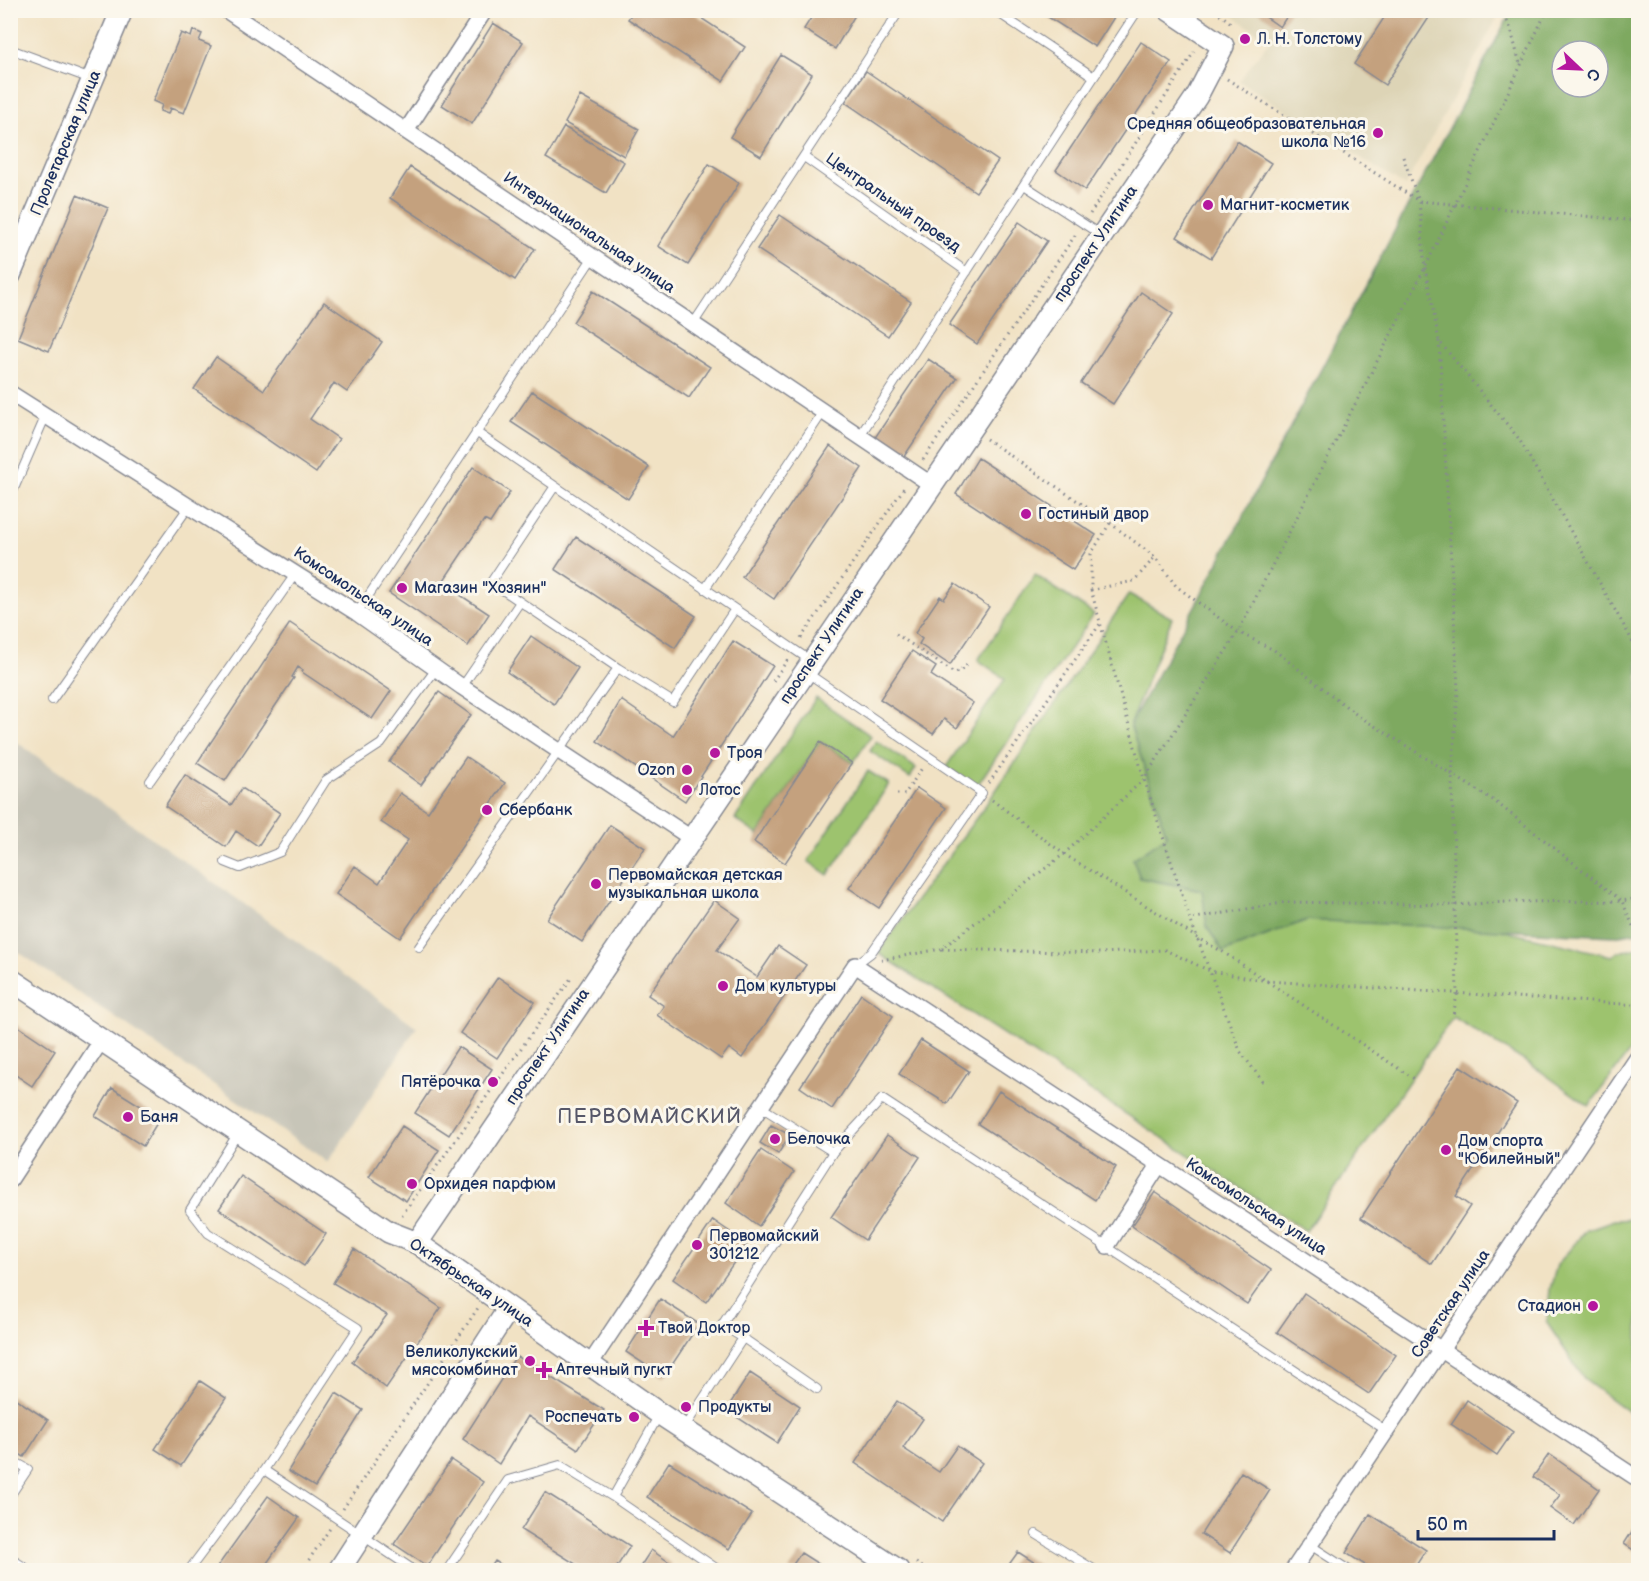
<svg xmlns="http://www.w3.org/2000/svg" width="1649" height="1581" font-family="'Balsamiq Sans',sans-serif">
<style>
.built{fill:#ddd4b6}
.industrial{fill:#c7c5b8}
.green{fill:#9dc36e;stroke:#5c7966;stroke-width:1.5}
.forest{fill:#7ea961;stroke:#4c6c60;stroke-width:1.5;fill-rule:evenodd}
.building{fill:#c4a17e}
.lines{fill:none;stroke-linecap:round;stroke-linejoin:round}
.lane-casing{stroke:#868891;stroke-width:10}
.street-casing{stroke:#868891;stroke-width:18}
.secondary-casing{stroke:#868891;stroke-width:24}
.path{stroke:#868891;stroke-width:3;stroke-dasharray:1.5 4.5;stroke-linecap:butt}
.lane{stroke:#fff;stroke-width:8}
.street{stroke:#fff;stroke-width:15}
.secondary{stroke:#fff;stroke-width:21}
.poi-dot{fill:#b5179e;stroke:#fbf7ec;stroke-width:2}
.labels{text-anchor:middle;dominant-baseline:central;stroke-width:6;stroke-linejoin:round;paint-order:stroke}
.poi-label{font-size:16px;fill:#1b2f5e;stroke:#fbf7ec;text-anchor:start}
.street-label{font-size:16px;fill:#1b2f5e;stroke:#fbf7ec}
.quarter-label{font-size:20px;letter-spacing:1.5px;fill:#565769;stroke:#fbf7ec}
</style>
<rect width="100%" height="100%" fill="#fbf7ec"/>
<filter id="ink" filterUnits="userSpaceOnUse"><feTurbulence type="fractalNoise" baseFrequency=".0167" numOctaves="2"/><feDisplacementMap in="SourceGraphic" scale="12" xChannelSelector="R" yChannelSelector="G"/><feConvolveMatrix kernelMatrix="1 2 1 2 8 2 1 2 1" color-interpolation-filters="sRGB"/></filter>
<filter id="wash" filterUnits="userSpaceOnUse"><feTurbulence type="fractalNoise" baseFrequency=".008" numOctaves="4" result="noise"/><feDisplacementMap in="SourceGraphic" scale="24" xChannelSelector="R" yChannelSelector="G"/><feGaussianBlur stdDeviation="1.35" result="paint"/><feColorMatrix in="noise" values="0 0 0 0 0 0 0 0 0 0 0 0 0 0 0 0 0 1.4 0 .05"/><feComposite in="paint" operator="in"/></filter>
<g filter="url(#wash)">
<rect width="100%" height="100%" fill="#f1e2c4"/>
<!-- built -->
<path class="built" d="M1226,11h275l-96,175 -166,-105 30,-40z"/>
<!-- industrial -->
<path class="industrial" d="M11,738l406,289 -89,135 -317,-215z"/>
<!-- green -->
<path class="green" d="M1035,575l59,39 -118,173 -30,-20 59,-88 -27,-19z
M1129,594l43,24 -42,106 37,112 -34,23 7,19 63,12 4,37 16,25 84,-32 185,8 120,28 6,-4 20,-4v92l-49,66 -50,-36 -86,-53 -147,214 -428,-278 112,-154z
M816,698l55,38 -18,27 -33,-21 -62,93 -23,-16z
M876,741l40,27 -6,10 -40,-27z
M868,771l21,13 -61,91 -20,-14z
M1638,1219v200l-53,-39 -38,-57 3,-34 7,-24 29,-35 28,-10z"/>
<!-- forest -->
<path class="forest" d="M1512,10l126,1v921l-25,4 -306,-16 -84,32 -16,-25 -5,-37 -62,-12 -7,-19 34,-23 -37,-112 72,-131zM1562,51h36v36h-36z"/>
<g id="blocks">
<!-- building -->
<path class="building" d="M634,10h55l56,37 -22,34 -95,-62z
M816,10h42l-23,39 -31,-20z
M1037,10h72l7,4 -21,33z
M1256,10h35l-11,17z
M1389,10h45l-49,75 -31,-21z
M493,23l30,19 -51,82 -30,-19z
M193,30l9,4 -3,7 12,5 -27,67 -14,-5 -2,6 -8,-3 2,-6 -9,-4 28,-68 10,4z
M1141,42l30,20 -86,128 -29,-20z
M781,55l31,19 -51,82 -31,-19z
M866,71l132,90 -22,31 -131,-90z
M580,96l59,33 -15,27 -59,-33z
M564,127l60,35 -18,31 -60,-35z
M1237,141l34,22 -60,95 -34,-21z
M709,164l30,19 -51,82 -30,-19z
M410,167l125,82 -20,31 -125,-82z
M77,195l31,13 -59,143 -31,-13z
M780,215l131,87 -23,34 -131,-87z
M1019,222l28,19 -70,103 -28,-19z
M593,291l117,76 -21,31 -116,-76z
M1141,292l32,22 -60,90 -32,-21z
M324,302l58,40 -35,50 -13,-9 -24,36 29,20 -23,34 -122,-84 22,-32 48,33z
M928,359l29,19 -56,83 -29,-19z
M532,391l117,76 -21,32 -117,-77z
M830,446l32,22 -88,131 -32,-22z
M978,458l118,77 -23,35 -117,-76z
M473,467l37,25 -20,31 -6,-3 -42,63 47,31 -21,32 -79,-53z
M576,537l120,79 -21,32 -120,-79z
M955,584l34,23 -39,58 -31,-21 3,-5 -7,-6 25,-37 4,3z
M290,623l101,68 -19,28 -70,-47 1,-2 -5,-3 -6,10 2,1 -69,103 -28,-18z
M531,636l47,32 -24,36 -47,-32z
M733,641l40,25 -88,135 -88,-60 24,-41 52,36z
M912,651l24,16 -5,8 42,28 -16,25 -13,-9 -11,15 -53,-35z
M439,692l32,23 -50,70 -32,-23z
M820,742l32,21 -67,100 -31,-21z
M466,757l39,26 -105,155 -64,-44 19,-28 24,17 29,-43 -27,-18 19,-29 28,19z
M185,775l46,30 11,-17 38,25 -22,33 -22,-15 -10,16 -61,-41z
M917,788l29,20 -67,100 -30,-20z
M610,825l35,23 -63,94 -35,-23z
M714,900l26,18 -23,32 40,27 21,-31 28,19 -64,93 -13,-10 -8,11 -64,-44 7,-9 -16,-11z
M498,977l37,25 -38,56 -37,-25z
M861,994l32,22 -61,93 -32,-22z
M12,1022l43,29 -23,35 -22,-15z
M921,1040l48,31 -22,33 -48,-30z
M458,1047l34,22 -43,66 -34,-22z
M1460,1066l57,37 -61,93 14,10 -38,58 -71,-46z
M112,1088l48,30 -17,28 -48,-30z
M999,1091l117,76 -21,33 -117,-76z
M771,1125l19,10 -12,19 -18,-11z
M402,1126l37,24 -33,51 -37,-24z
M887,1135l33,22 -55,83 -34,-23z
M761,1150l33,22 -35,54 -33,-23z
M241,1176l85,58 -22,32 -85,-57z
M1155,1192l116,78 -24,34 -115,-78z
M713,1220l34,24 -41,58 -33,-23z
M354,1249l87,59 -55,80 -34,-26 35,-47 -54,-32z
M1304,1293l92,62 -27,39 -92,-62z
M660,1299l39,25 -35,53 -38,-25z
M516,1356l88,54 -26,39 -50,-33 -29,48 -36,-25z
M750,1373l50,33 -23,37 -51,-33z
M200,1381l26,17 -45,68 -26,-17z
M336,1393l27,17 -48,77 -27,-16z
M10,1395l38,25 -24,37 -14,-9z
M1467,1400l46,32 -16,23 -46,-31z
M897,1401l26,18 -20,29 36,24 18,-26 25,17 -40,59 -87,-59z
M1549,1454l50,35 -25,36 -24,-17 10,-13 -27,-18z
M451,1460l32,22 -56,84 -33,-22z
M669,1462l83,52 -23,35 -82,-52z
M1241,1472l29,18 -40,63 -29,-19z
M545,1492l85,54 -15,24h-30l-64,-40z
M268,1496l31,22 -37,52h-47z
M1370,1514l56,36 -13,20h-40l-27,-17z
M1638,1522v31l-14,-9z
M651,1550l21,14 -4,6h-30z
M1018,1552l28,18h-41z
M801,1553l27,17h-39z
M495,1561l15,9h-21z"/>
</g>
</g>
<g filter="url(#ink)">
<use href="#blocks" fill-opacity="0" stroke="#868891" stroke-width="1.5"/>
<g class="lines">
<!-- lane casing -->
<g class="lane-casing">
<path id="lane" d="M10,49l81,30
M1094,77l44,-67
M804,157l163,115
M1024,185l77,50
M693,324l207,-314
M476,432l335,229
M859,437l235,-360 -100,-67
M10,498l36,-83
M705,589l118,-177
M357,613l236,-356
M618,668l55,34 62,-93
M806,672l176,121 -111,160 -16,12
M462,687l58,-85
M52,700l138,-195
M150,781l146,-208
M225,862l15,6 40,-16 46,-72 55,-36 55,-75
M419,947l199,-279 -127,-86 64,-96
M761,1107l72,45 49,-53 505,332
M743,1338l74,51
M684,1428l59,-90 -21,-13 111,-173
M10,1459l18,10 -18,27
M264,1470l150,100
M613,1497l46,-82
M1036,1534l59,36
M1310,1545l39,25
M10,1558l19,12
M189,1570l75,-100 94,-142 -150,-95 -18,-23 48,-77
M447,1570l61,-90 52,-15 53,32 106,73"/>
</g>
<!-- street casing -->
<g class="street-casing">
<path id="street" d="M226,10l706,475
M406,131l79,-121
M10,393l347,220 105,74 229,151
M10,1180l91,-139
M1107,1246l52,-81
M590,1364l265,-399 783,514
M1293,1570l345,-513"/>
</g>
<!-- secondary casing -->
<g class="secondary-casing">
<path id="secondary" d="M10,275l112,-265
M10,979l379,253 28,11 243,171 238,156
M417,1243l780,-1147 26,-50 -54,-36
M339,1570l170,-262"/>
</g>
<!-- path -->
<path class="path" d="M1215,10l16,13
M1502,10l8,17 10,37
M1227,79l192,122 219,20
M1403,157l16,44 6,67 14,73 80,98 119,212
M1090,214l104,-162
M1439,341l19,349 -6,85 5,220 -4,21
M986,439l124,84 -19,31v36l53,189 46,140 50,132 23,31
M923,460l153,-226
M1110,523l45,34 21,29 62,46 36,18 83,65 136,85 129,101 -116,1 -51,3 -168,-3 -97,17
M1091,590l43,-9 21,-24
M896,634l58,39 5,-1 8,-7
M801,638l105,-153
M773,681l15,-22
M989,783l111,-159
M897,794h8l17,-26
M992,800l72,54 135,85 24,13 193,128
M1638,898l-16,3 16,36
M942,949l158,4 65,-3 45,21 57,10 371,24
M881,960l60,-11 123,-95 80,-75 94,-147 187,-364 122,-258
M402,1215l170,-238
M343,1509l135,-201
M916,1563l11,7
M302,1570l29,-43"/>
<!-- lane -->
<use href="#lane" class="lane"/>
<!-- street -->
<use href="#street" class="street"/>
<!-- secondary -->
<use href="#secondary" class="secondary"/>
</g>
</g>
<!-- markers -->
<g class="poi-dot">
<circle cx="1245" cy="39" r="6"/>
<circle cx="1378" cy="133" r="6"/>
<circle cx="1208" cy="205" r="6"/>
<circle cx="1026" cy="514" r="6"/>
<circle cx="402" cy="588" r="6"/>
<circle cx="715" cy="753" r="6"/>
<circle cx="687" cy="770" r="6"/>
<circle cx="687" cy="790" r="6"/>
<circle cx="487" cy="810" r="6"/>
<circle cx="596" cy="884" r="6"/>
<circle cx="723" cy="986" r="6"/>
<circle cx="493" cy="1082" r="6"/>
<circle cx="128" cy="1117" r="6"/>
<circle cx="775" cy="1139" r="6"/>
<circle cx="1446" cy="1150" r="6"/>
<circle cx="412" cy="1184" r="6"/>
<circle cx="697" cy="1245" r="6"/>
<circle cx="1593" cy="1306" r="6"/>
<path d="M643 1319h6v6h6v6h-6v6h-6v-6h-6v-6h6z"/>
<circle cx="530" cy="1361" r="6"/>
<path d="M541 1361h6v6h6v6h-6v6h-6v-6h-6v-6h6z"/>
<circle cx="686" cy="1407" r="6"/>
<circle cx="634" cy="1417" r="6"/>
</g>
<g class="labels">
<!-- poi labels -->
<g class="poi-label">
<text x="1257" y="39">Л. Н. Толстому</text>
<text x="1366" y="124" text-anchor="end">Средняя общеобразовательная<tspan x="1366" dy="18">школа №16</tspan></text>
<text x="1220" y="205">Магнит-косметик</text>
<text x="1038" y="514">Гостиный двор</text>
<text x="414" y="588">Магазин "Хозяин"</text>
<text x="727" y="753">Троя</text>
<text x="675" y="770" text-anchor="end">Ozon</text>
<text x="699" y="790">Лотос</text>
<text x="499" y="810">Сбербанк</text>
<text x="608" y="875">Первомайская детская<tspan x="608" dy="18">музыкальная школа</tspan></text>
<text x="735" y="986">Дом культуры</text>
<text x="481" y="1082" text-anchor="end">Пятёрочка</text>
<text x="140" y="1117">Баня</text>
<text x="787" y="1139">Белочка</text>
<text x="1458" y="1141">Дом спорта<tspan x="1458" dy="18">"Юбилейный"</tspan></text>
<text x="424" y="1184">Орхидея парфюм</text>
<text x="709" y="1236">Первомайский<tspan x="709" dy="18">301212</tspan></text>
<text x="1581" y="1306" text-anchor="end">Стадион</text>
<text x="658" y="1328">Твой Доктор</text>
<text x="518" y="1352" text-anchor="end">Великолукский<tspan x="518" dy="18">мясокомбинат</tspan></text>
<text x="556" y="1370">Аптечный пугкт</text>
<text x="698" y="1407">Продукты</text>
<text x="622" y="1417" text-anchor="end">Роспечать</text>
</g>
<!-- street labels -->
<g class="street-label">
<text transform="translate(66 143) rotate(-67)">Пролетарская улица</text>
<text transform="translate(893 203) rotate(35)">Центральный проезд</text>
<text transform="translate(589 233) rotate(34)">Интернациональная улица</text>
<text transform="translate(1096 244) rotate(-56)">проспект Улитина</text>
<text transform="translate(363 597) rotate(34)">Комсомольская улица</text>
<text transform="translate(822 646) rotate(-56)">проспект Улитина</text>
<text transform="translate(548 1047) rotate(-56)">проспект Улитина</text>
<text transform="translate(1256 1207) rotate(33)">Комсомольская улица</text>
<text transform="translate(471 1283) rotate(34)">Октябрьская улица</text>
<text transform="translate(1451 1304) rotate(-56)">Советская улица</text>
</g>
<!-- quarter labels -->
<g class="quarter-label">
<text x="650" y="1117">ПЕРВОМАЙСКИЙ</text>
</g>
</g>
<!-- margin -->
<rect width="1649" height="1581" fill="none" stroke="#fbf7ec" stroke-width="36"/>
<!-- north arrow -->
<g transform="translate(1580 69) rotate(113)"><circle r="28" fill="#fbf7ec" stroke="#a1a7b3" stroke-width="1.5"/>
<path d="M0-4.5L10 22L0 15L-10 22Z" fill="#b5179e"/>
<text y="-9" font-size="16" font-weight="bold" text-anchor="middle" fill="#1b2f5e">С</text>
</g>
<!-- scale -->
<path d="M1418 1530v9h136v-9" fill="none" stroke="#1b2f5e" stroke-width="3"/>
<text x="1427" y="1530" font-size="18" fill="#1b2f5e" stroke="#fbf7ec" stroke-width="4.5" paint-order="stroke">50 m</text>
</svg>
